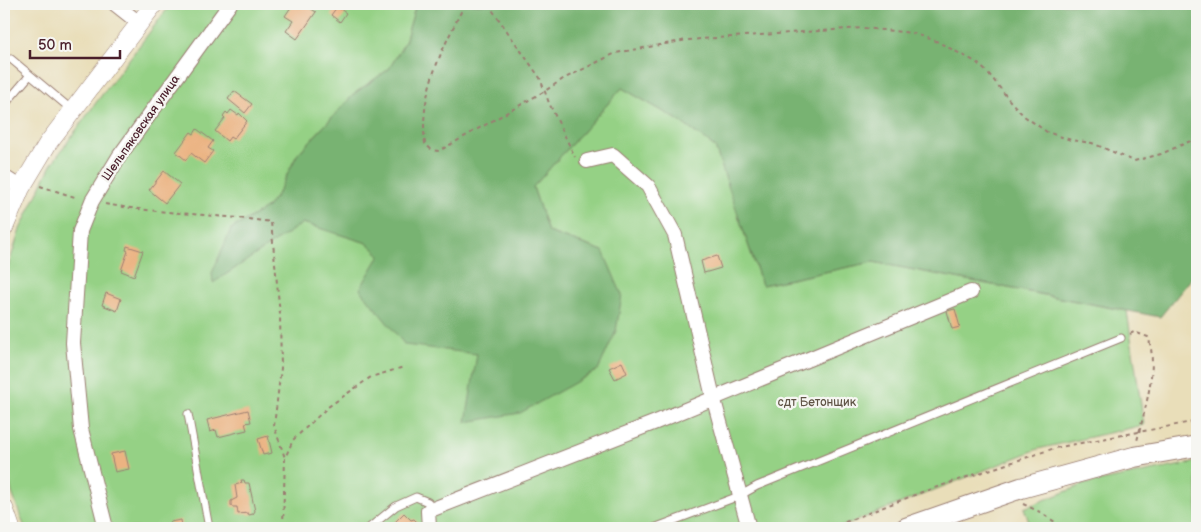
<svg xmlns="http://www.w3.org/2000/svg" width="1201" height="532" font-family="'Balsamiq Sans',sans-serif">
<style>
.green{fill:#95d185;stroke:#707858}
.forest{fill:#78b372;stroke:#61694e}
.building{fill:#ebb382}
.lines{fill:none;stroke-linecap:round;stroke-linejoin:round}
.service-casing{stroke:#9a7e72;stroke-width:9}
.minor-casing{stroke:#9a7e72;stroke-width:16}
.tertiary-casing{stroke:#9a7e72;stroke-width:19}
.secondary-casing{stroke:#9a7e72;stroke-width:22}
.path{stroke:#9a7e72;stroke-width:2;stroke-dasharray:4 4;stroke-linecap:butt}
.service{stroke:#fff;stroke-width:7}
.minor{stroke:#fff;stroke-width:14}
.tertiary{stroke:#fff;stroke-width:18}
.secondary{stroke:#fff;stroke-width:20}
.labels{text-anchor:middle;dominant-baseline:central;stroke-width:4.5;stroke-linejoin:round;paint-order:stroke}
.street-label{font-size:12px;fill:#4a1f2b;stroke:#f6f6f2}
.park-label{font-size:12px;fill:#605446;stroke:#f6f6f2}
</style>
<rect width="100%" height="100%" fill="#f6f6f2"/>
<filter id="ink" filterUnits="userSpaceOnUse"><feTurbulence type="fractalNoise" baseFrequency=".02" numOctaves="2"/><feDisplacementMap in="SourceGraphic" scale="10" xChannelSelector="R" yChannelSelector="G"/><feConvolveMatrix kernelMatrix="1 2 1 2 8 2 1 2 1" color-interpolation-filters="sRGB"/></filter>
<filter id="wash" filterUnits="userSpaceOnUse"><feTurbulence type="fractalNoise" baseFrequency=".0096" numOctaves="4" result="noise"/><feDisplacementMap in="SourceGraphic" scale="20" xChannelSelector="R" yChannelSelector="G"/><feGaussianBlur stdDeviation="1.12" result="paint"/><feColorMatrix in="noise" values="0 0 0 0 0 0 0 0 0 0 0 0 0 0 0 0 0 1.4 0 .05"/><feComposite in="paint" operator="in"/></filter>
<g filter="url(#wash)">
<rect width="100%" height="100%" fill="#e9deb9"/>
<!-- green -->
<path class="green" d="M171,4h245l-11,38 -16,27 -34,24 -58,62 -20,40 -11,13 -35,21 -18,53 90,-59 65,20 12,12 223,-4 -55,-19 -15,-45 89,-99 56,32 37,27 47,138 111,-23 254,49 17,114 -106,24 -200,79h-813l-13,-35 -8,-36v-177l16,-51 31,-64 44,-61z
M1197,462v66h-166l-7,-20 61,-24z"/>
<!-- forest -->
<path class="forest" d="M416,4h781v268l-37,45 -287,-55 -111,23 -47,-138 -37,-27 -56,-32 -89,99 15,45 55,19 19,44 -6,36 -18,39 -78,43 -54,9 11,-68 -72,-9 -45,-56 20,-34 -13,-12 -64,-20 -90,60 -1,-10 19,-44 35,-21 11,-13 20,-40 58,-62 34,-24 16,-27z"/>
<g id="blocks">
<!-- building -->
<path class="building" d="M293,4h11l12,8 -19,27 -11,-8 7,-10 -8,-5z
M337,7l9,6 -6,9 -9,-7z
M4,14l5,5 -5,6z
M234,91l18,13 -7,9 -17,-14z
M231,110l7,5 1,-2 8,8 -14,18 -3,-2 -3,4 -12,-10 10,-13 -2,-2 3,-4 2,2z
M197,129l16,12 -5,7 5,3 -9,12 -13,-10 -5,7 -10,-8 15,-20 3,2z
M164,171l16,13 -15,19 -16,-13z
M127,246l16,5 -9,25 -13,-5 7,-20 -2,-1z
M717,256l4,12 -17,5 -3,-12z
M106,293l15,6 -4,12 -15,-6z
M955,309l5,18 -8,2 -5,-18z
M622,362l5,11 -12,6 -6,-11z
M248,410l3,12 -6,1 2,7 -29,7 -2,-7 -6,2 -3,-12z
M268,436l4,17 -9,2 -5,-16z
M125,451l4,18 -14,3 -4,-18z
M241,480h3l1,3h4l6,28 -2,3 -4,1 -1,-2 -10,1 -1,-7h-5l-1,-2v-4l6,-3 -2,-13 7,-2z
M404,513l7,7 3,-1 5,5 -4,4h-24l-1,-1z
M181,520l1,8h-11l-1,-6z"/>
</g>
</g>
<g filter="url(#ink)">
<use href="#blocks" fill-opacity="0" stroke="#9a7e72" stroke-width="1"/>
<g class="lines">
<!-- service casing -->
<g class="service-casing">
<path id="service" d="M11,59l61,51
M6,103l24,-28
M188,414l21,114
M369,528l27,-22 20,-9 12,5v9
M654,528l85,-32 18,-10 364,-148"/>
</g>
<!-- minor casing -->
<g class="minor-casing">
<path id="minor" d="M115,4l24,19
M587,161l26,-6 35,31 27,49 37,158 37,135
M4,177l17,11
M106,528l-25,-99 -8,-86 7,-112 12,-30 28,-46 110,-151
M429,528l-1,-17 228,-89 315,-130"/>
</g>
<!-- tertiary casing -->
<g class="tertiary-casing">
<path id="tertiary" d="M4,228l17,-40 27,-45 106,-139
M4,508l7,20"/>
</g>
<!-- secondary casing -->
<g class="secondary-casing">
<path id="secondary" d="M906,528l115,-40 113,-31 63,-11"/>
</g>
<!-- path -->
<path class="path" d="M465,4c-23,46 -46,87 -40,140l7,6 7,1 106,-60 18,-12 53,-26 71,-13 176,-12 50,5 23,8 40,21 13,12 21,27 14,15 23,16 24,8 21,3 42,18 27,-7 36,-16
M488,4l52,74 9,25 26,54
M40,186l38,12
M105,204c55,10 111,10 166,18l9,92 1,54 -7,58 11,32
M1130,334l4,-2 14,5c11,29 -4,75 -11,104
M1023,504l17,8 24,16
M283,526l2,-68 8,-18 35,-33 43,-30 33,-10
M830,528l92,-36 133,-44 142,-27"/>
<!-- service -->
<use href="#service" class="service"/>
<!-- minor -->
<use href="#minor" class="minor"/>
<!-- tertiary -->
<use href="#tertiary" class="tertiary"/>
<!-- secondary -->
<use href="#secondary" class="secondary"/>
</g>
</g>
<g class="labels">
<!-- street labels -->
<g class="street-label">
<text transform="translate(141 128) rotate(-55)">Шельпяковская улица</text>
</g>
<!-- park labels -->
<g class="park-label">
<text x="817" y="402">сдт Бетонщик</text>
</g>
</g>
<!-- margin -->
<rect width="1201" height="532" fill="none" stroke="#f6f6f2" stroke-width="20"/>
<!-- scale -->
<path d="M30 50v8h90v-8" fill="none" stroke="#4a1f2b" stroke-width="2.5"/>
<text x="38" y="50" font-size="15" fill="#4a1f2b" stroke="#f6f6f2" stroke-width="4" paint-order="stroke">50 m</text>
</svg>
